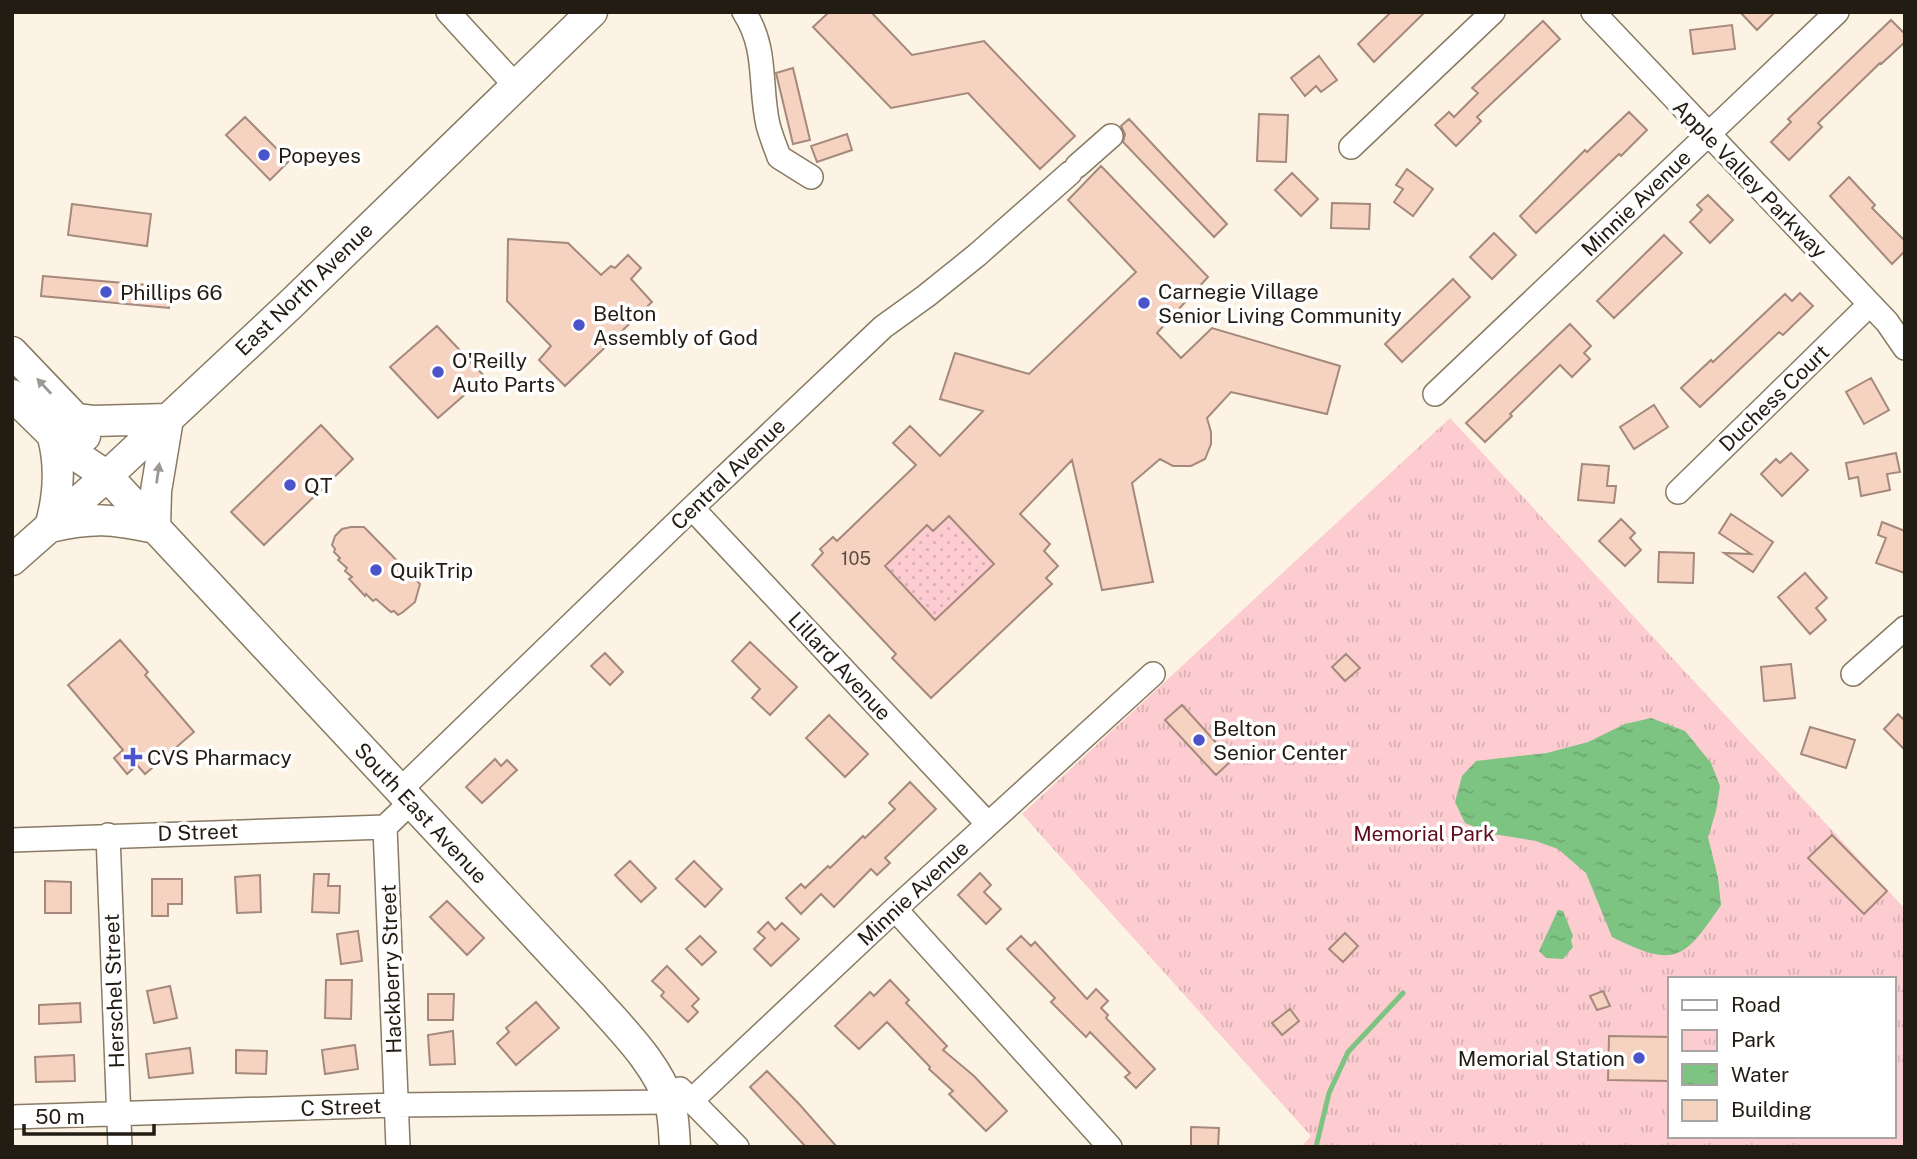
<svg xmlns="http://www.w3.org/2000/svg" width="1917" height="1159" font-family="'Public Sans',sans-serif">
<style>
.grass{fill:url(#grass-dots)}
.park{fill:url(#park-tufts);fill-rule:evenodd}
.pitch{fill:#fcccd0}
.water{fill:url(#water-ripples)}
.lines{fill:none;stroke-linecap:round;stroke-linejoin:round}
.stream{stroke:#7dc382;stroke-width:5}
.building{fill:#f6d2c1;stroke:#a4897c;stroke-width:2;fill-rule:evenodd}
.minor-casing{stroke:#887a63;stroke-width:26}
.major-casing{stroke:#887a63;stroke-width:33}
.minor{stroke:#fff;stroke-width:23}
.major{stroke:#fff;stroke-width:30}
.oneway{fill:#9c9995}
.poi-dot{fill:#4b54ca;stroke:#fff;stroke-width:2.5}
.labels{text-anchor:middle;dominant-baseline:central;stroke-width:7;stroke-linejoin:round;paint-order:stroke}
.number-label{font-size:18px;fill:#574a3e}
.poi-label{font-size:21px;fill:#221c13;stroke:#fff;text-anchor:start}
.street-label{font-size:21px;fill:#221c13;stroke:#fff}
.park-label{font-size:21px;fill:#610b20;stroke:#fff}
</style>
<defs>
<pattern id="grass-dots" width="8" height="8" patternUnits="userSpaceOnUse" patternTransform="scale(1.75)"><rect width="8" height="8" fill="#fcccd0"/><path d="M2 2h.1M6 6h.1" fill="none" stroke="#d8afb2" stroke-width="1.8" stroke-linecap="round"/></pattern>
<pattern id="park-tufts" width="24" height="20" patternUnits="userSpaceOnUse" patternTransform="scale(1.75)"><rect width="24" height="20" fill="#fcccd0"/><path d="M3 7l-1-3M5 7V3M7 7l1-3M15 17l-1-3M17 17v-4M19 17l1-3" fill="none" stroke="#d8afb2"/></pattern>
<pattern id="water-ripples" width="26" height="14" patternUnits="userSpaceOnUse" patternTransform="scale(1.75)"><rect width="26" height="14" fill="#7dc382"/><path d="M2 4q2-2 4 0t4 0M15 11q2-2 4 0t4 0" fill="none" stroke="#6ca76f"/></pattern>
</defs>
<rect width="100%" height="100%" fill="#fcf3e4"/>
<!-- grass -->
<path class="grass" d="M949,516l45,48 -59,56 -50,-54 42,-41 7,5z"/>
<!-- park -->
<path class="park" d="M1450,418l455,491v238h-604l10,-11 -289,-322zM1670,979h224v157h-224z"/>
<!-- pitch -->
<path class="pitch" d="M1894,1067h11v80h-89l-10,-11h88z"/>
<!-- water -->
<path class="water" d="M1651,718l34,13 26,32 9,23 -4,25 -8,26 10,41 3,27c-38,56 -46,63 -109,32l-26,-64 -28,-24 -22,-8 -43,-7 -28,-11 -10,-21 7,-26 14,-15 71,-8 41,-11 37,-18z
M1558,910l5,1 10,25 -2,5 2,6 -10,12 -17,-1 -7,-7z"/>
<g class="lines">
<!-- stream -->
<path class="stream" d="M1316,1147l13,-54 19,-41 55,-59"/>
</g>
<!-- building -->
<path class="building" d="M829,12h42l41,43 72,-14 91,95 -35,33 -72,-76 -77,15 -78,-81z
M1391,12h34l-51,50 -16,-18z
M1740,12h35l-18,18z
M1891,20l14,14v8l-24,22 -1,-1 -62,60 4,4 -33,33 -18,-18 20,-20 -3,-3z
M1543,21l17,18 -83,78 4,4 -25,25 -21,-21 14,-13 5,5 24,-24 -6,-5z
M1732,25l3,24 -42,5 -3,-24z
M1319,56l18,24 -16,12 -5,-6 -11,10 -14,-18z
M793,68l17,72 -17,4 -17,-71z
M1629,112l18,18 -26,26 -2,-2 -83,79 -16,-17 65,-66 2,2z
M1259,114l29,1 -2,47 -29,-1z
M245,117l44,44 -19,19 -44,-45z
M1129,119l98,105 -13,13 -91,-95 2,-8 -4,-8z
M847,134l5,16 -35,12 -6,-16z
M1101,166l107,111 -51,56 24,25 31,-30 128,38 -13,48 -96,-22 -24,26 4,14v12l-6,15 -14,7h-18l-13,-7 -28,24 21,99 -51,8 -30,-130 -52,54 30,30 -6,7 14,15 -12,12 6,6 -121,114 -39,-40 4,-4 -84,-89 11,-12 -3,-4 13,-12 4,4 79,-76 -23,-22 17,-17 30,30 43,-45 -43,-12 15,-46 74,21 107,-102 -68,-72zM949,516l45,48 -59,56 -50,-54 42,-41 6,6z
M1407,169l26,20 -20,27 -19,-14 9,-13 -7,-4z
M1292,173l26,26 -17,17 -26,-26z
M1849,177l26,28 -3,3 33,33v10l-13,13 -62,-68z
M1708,195l25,25 -23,23 -20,-21 12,-12 -5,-5z
M1332,203l38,1 -1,25 -38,-1z
M72,204l79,10 -4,32 -79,-11z
M1494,233l22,22 -24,24 -22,-22z
M1664,235l18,18 -68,65 -17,-17z
M508,239l60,4 33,32 10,-9 4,2 13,-13 13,13 -10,11 21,23 -87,84 -26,-26 12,-14 -44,-45z
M43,276l127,11 -1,21 -128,-12z
M1453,279l17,18 -68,65 -17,-18z
M1800,293l13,13 -30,29 -4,-3 -79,75 -19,-19 30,-28 2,2 72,-68 7,7z
M1570,324l21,22 -7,7 6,6 -18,18 -12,-12 -50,49 2,2 -27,26 -19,-19z
M437,326l48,51 -47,41 -48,-51z
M1871,378l18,32 -25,14 -18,-32z
M1654,405l14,22 -34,22 -14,-22z
M321,425l32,34 -89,86 -33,-33z
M1791,453l17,17 -26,26 -21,-22 15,-15 4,4z
M1896,453l4,19 -13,2 3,16 -29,6 -3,-19 -9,2 -3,-16z
M1582,464l27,2 -2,20h9l-2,17 -36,-3z
M1731,514l42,28 -20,30 -29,-19 27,1 -32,-21z
M1621,519l14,14 -5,5 11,12 -16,16 -26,-25z
M1882,522l23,9v42l-29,-10 10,-25 -8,-3z
M351,527h13l56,57 -5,18 -12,10 -5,3 -4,-4 -3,1 -15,-13 -3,2 -7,-7 -1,2 -16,-17 3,-2 -7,-6 2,-3 -9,-8 2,-2 -6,-6 1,-3 -3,-4 3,-9 7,-7z
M1659,552l35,1 -1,30 -35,-1z
M1805,573l22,25 -11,10 10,12 -16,14 -32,-37z
M120,640l28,32 -3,3 49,57 -49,42 -8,-9 -10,9 -13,-16 9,-8 -55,-65z
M750,642l47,45 -27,28 -18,-17 8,-9 -28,-28z
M605,653l18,19 -13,13 -19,-19z
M1346,654l14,14 -15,13 -13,-14z
M1791,664l4,34 -31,3 -3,-34z
M1182,705l50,55 -16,15 -51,-55z
M1898,714l7,7v29l-21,-21z
M829,715l39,39 -23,23 -39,-39z
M1810,727l45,13 -9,28 -45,-14z
M495,759l6,7 6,-6 10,10 -35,33 -16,-16z
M910,782l26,27 -51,49 5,5 -13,12 -6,-6 -37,38 -13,-13 -20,20 -15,-16 15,-14 4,4 23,-22 2,2 33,-32 2,2 30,-29 -6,-6z
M1832,835l55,56 -23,23 -56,-56z
M630,861l26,27 -15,14 -26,-27z
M694,861l28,28 -17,18 -29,-28z
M980,873l11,12 -7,7 17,17 -15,15 -28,-29z
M314,874h15l-1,12h12l-1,27 -27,-1z
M260,875l1,37 -24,1 -2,-36z
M152,879h30v25h-14v12h-16z
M45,881l26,1v31h-26z
M447,901l37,37 -17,17 -37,-38z
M768,922l7,8 7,-7 17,16 -28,27 -17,-17 11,-11 -7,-6z
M358,931l4,30 -21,3 -4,-30z
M1345,933l13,13 -15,16 -14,-13z
M700,936l16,16 -14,13 -16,-16z
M1021,936l10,10 4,-4 52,57 9,-10 12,12 -7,7 7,7 -2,3 49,51 -19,19 -11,-11 5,-4 -40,-41 -4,5 -35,-35 4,-4 -48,-49z
M667,966l32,33 -7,7 6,6 -10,10 -27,-26 3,-4 -12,-11z
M326,980h26l-1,39 -26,-1z
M890,980l19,20 -3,3 41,43 -4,4 31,26 33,35 -21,20 -37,-37 4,-3 -24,-22 1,-2 -43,-45 -28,27 -24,-23 35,-34 4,4z
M170,986l7,32 -23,5 -7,-32z
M1603,991l7,15 -13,4 -7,-14z
M428,994h26l-1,26h-25z
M536,1002l23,26 -43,37 -19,-22 12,-11 -3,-4z
M80,1003l1,19 -42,2v-19z
M1290,1009l9,12 -17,14 -10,-12z
M453,1031l2,33 -25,1 -2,-30z
M1609,1036l61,1v44l-62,-1z
M355,1045l3,24 -33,5 -3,-24z
M190,1048l3,25 -44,5 -3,-24z
M236,1050l31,1 -1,23 -30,-1z
M74,1055l1,26 -39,1 -1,-25z
M767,1071l33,34 37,42h-31l-56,-60z
M1191,1127l28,1 -1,19h-27z"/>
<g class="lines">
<!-- minor casing -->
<g class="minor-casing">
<path id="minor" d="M448,12l67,73
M744,12c24,37 15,73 24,113 3,11 7,21 11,32l32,20
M1593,12l294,310 18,26
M1351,147l142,-135
M1077,166l34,-30
M1435,394l402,-382
M1678,492l192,-188
M692,508l296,316
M1853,674l52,-46
M399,791l293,-283 191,-181 43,-31 51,-41 93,-82
M108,835l12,312
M12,840l373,-13
M895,909l215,238
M680,1089l57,58
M12,1117l384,-12 273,-3 23,-2 203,-191 258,-235
M398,1147l-13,-320 25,-24"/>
</g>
<!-- major casing -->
<g class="major-casing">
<path id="major" d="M12,352l64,67 9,17
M12,395l56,55 39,26 487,522c27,31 63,65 76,106 4,13 4,29 5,43
M53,437c8,31 6,59 -3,90 45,-10 61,-8 105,1l1,-37 12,-72 -75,2 -17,-2
M12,560l95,-84 183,-171 302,-293"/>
</g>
<!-- minor -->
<use href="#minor" class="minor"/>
<!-- major -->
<use href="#major" class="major"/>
</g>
<!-- one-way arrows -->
<defs><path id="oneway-solid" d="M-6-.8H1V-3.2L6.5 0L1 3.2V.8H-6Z" transform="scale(1.75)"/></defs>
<g class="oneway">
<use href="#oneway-solid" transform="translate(44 386) rotate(-133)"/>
<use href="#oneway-solid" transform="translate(158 473) rotate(-82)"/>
</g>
<!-- markers -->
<g class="poi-dot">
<circle cx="264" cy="155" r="7"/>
<circle cx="106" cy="292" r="7"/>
<circle cx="1144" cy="303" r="7"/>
<circle cx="579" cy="325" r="7"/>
<circle cx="438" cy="372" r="7"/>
<circle cx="290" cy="485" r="7"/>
<circle cx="376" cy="570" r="7"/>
<circle cx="1199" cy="740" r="7"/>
<path d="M129.5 746.5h7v7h7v7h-7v7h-7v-7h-7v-7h7z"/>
<circle cx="1639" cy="1058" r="7"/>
</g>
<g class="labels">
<!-- number labels -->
<g class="number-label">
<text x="856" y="558">105</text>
</g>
<!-- poi labels -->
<g class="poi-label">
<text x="278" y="155">Popeyes</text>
<text x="1158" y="291">Carnegie Village<tspan x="1158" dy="24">Senior Living Community</tspan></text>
<text x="120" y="292">Phillips 66</text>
<text x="593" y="313">Belton<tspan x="593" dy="24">Assembly of God</tspan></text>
<text x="452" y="360">O'Reilly<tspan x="452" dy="24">Auto Parts</tspan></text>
<text x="304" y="485">QT</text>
<text x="390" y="570">QuikTrip</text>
<text x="1213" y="728">Belton<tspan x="1213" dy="24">Senior Center</tspan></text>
<text x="147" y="757">CVS Pharmacy</text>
<text x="1625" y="1058" text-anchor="end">Memorial Station</text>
</g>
<!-- street labels -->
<g class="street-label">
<text transform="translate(1750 179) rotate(46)">Apple Valley Parkway</text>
<text transform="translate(1636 203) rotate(-44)">Minnie Avenue</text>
<text transform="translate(304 289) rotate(-44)">East North Avenue</text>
<text transform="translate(1774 398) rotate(-44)">Duchess Court</text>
<text transform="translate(728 474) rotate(-44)">Central Avenue</text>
<text transform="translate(840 666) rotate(47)">Lillard Avenue</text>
<text transform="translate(421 813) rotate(47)">South East Avenue</text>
<text transform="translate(198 832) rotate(-2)">D Street</text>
<text transform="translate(913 893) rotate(-43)">Minnie Avenue</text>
<text transform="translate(391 969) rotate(-92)">Hackberry Street</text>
<text transform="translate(114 991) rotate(-92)">Herschel Street</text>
<text transform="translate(341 1107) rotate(-2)">C Street</text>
</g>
<!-- park labels -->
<g class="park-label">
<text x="1424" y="833">Memorial Park</text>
</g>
</g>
<!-- border -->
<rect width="1917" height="1159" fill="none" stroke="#221c13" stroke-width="28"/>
<!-- legend -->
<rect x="1668" y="977" width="228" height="161" fill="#ffffff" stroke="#a7a4a1" stroke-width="2"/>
<rect x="1682" y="1000" width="35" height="10" fill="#ffffff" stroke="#a7a4a1" stroke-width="2"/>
<text x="1731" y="1012" font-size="21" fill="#221c13">Road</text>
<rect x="1682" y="1030" width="35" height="21" fill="url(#park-tufts)" stroke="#a7a4a1" stroke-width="2"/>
<text x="1731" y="1047" font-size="21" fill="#221c13">Park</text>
<rect x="1682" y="1064" width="35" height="21" fill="url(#water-ripples)" stroke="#a7a4a1" stroke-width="2"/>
<text x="1731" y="1082" font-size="21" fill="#221c13">Water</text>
<rect x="1682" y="1100" width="35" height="21" fill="#f6d2c1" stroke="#a7a4a1" stroke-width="2"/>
<text x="1731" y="1117" font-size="21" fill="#221c13">Building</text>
<!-- scale -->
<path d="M24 1124v10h130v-10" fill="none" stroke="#221c13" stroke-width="3.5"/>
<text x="35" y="1124" font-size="21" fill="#221c13" stroke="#ffffff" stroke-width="5" paint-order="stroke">50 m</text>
</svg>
